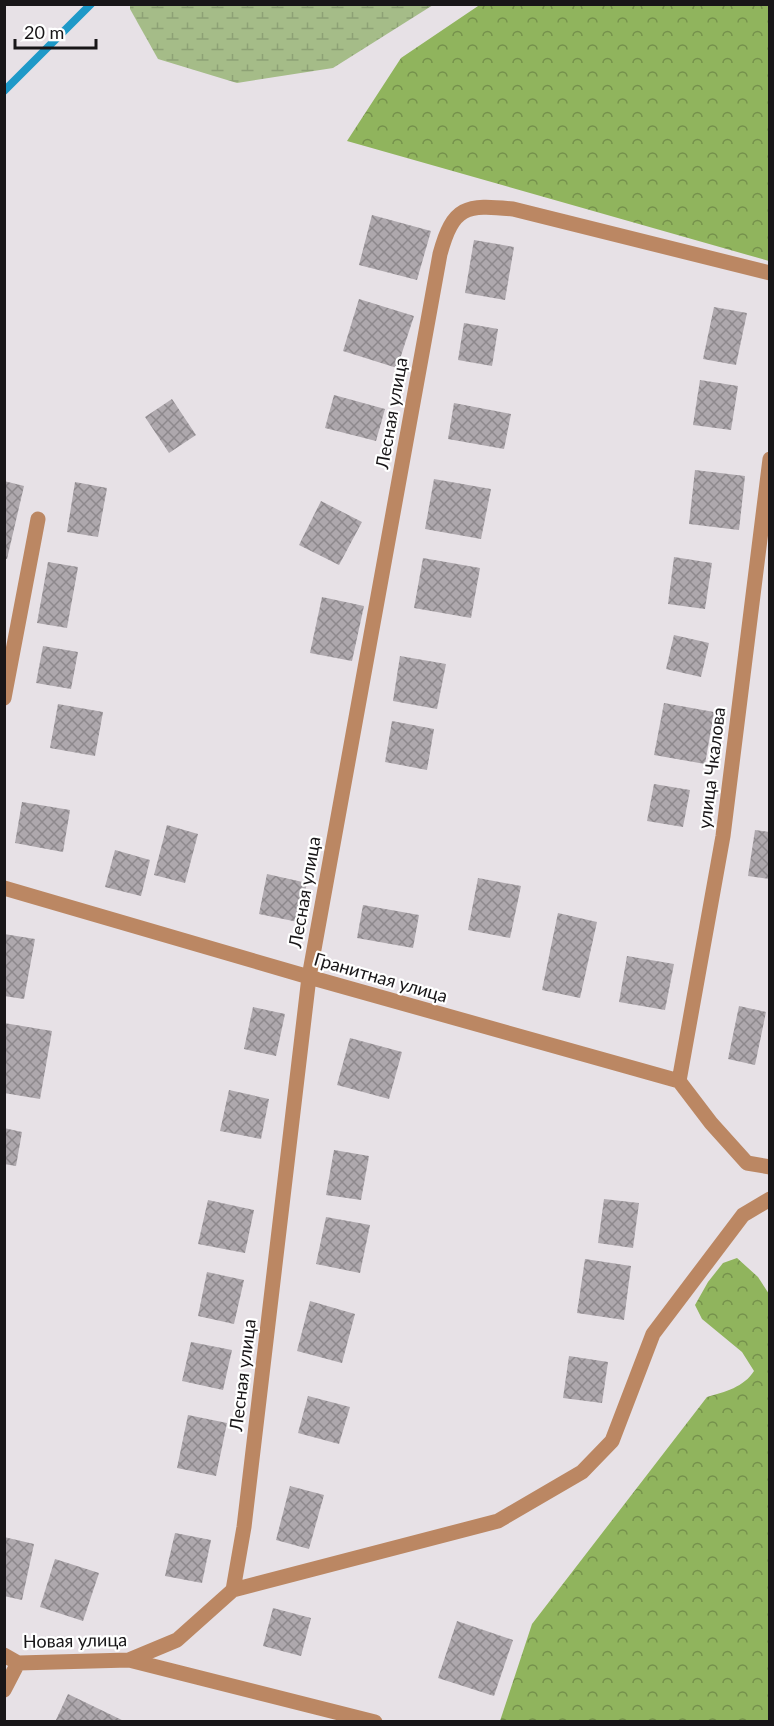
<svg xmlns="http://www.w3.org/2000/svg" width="774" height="1726" font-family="Lato,sans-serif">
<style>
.forest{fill:url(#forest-crowns)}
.wetland{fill:url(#wetland-marsh)}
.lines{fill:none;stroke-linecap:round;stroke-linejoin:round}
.stream{stroke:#1e99c8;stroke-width:8}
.building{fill:url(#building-cross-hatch)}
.minor{stroke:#bb8763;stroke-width:15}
.labels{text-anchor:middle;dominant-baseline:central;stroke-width:4.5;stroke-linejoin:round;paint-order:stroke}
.street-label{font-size:18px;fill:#181618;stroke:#fff}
</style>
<defs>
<pattern id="forest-crowns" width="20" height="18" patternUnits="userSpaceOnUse" patternTransform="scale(1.5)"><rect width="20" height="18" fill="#90b45d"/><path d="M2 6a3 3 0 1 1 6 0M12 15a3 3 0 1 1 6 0" fill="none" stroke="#75914c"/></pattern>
<pattern id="wetland-marsh" width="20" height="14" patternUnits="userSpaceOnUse" patternTransform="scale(1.5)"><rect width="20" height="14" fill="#a5bc88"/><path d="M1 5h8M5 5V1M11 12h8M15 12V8" fill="none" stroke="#8da175"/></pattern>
<pattern id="building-cross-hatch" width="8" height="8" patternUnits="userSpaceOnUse" patternTransform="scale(1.5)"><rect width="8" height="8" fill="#aea8ad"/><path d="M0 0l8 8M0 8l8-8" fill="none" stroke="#8d888c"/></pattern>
</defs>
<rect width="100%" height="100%" fill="#e7e1e6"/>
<!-- forest -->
<path class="forest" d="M481,4l288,1v256l-422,-120 54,-83z
M737,1258l21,19 11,17v427h-269l32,-97 175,-227c18,-5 37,-10 47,-26l-12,-19 -40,-33 -7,-14 13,-23 15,-19z"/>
<!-- wetland -->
<path class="wetland" d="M130,5v-1l303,1 -100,63 -96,15 -79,-24 -28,-50z"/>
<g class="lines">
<!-- stream -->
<path class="stream" d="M4,91l87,-87"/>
</g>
<!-- building -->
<path class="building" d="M372,215l59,16 -14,49 -58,-15z
M474,240l40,7 -9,53 -40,-7z
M359,299l55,17 -17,52 -54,-17z
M714,307l33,6 -11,52 -33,-6z
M464,323l34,6 -6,37 -34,-6z
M700,380l38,6 -7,44 -38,-5z
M334,395l51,14 -9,32 -51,-13z
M172,399l24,36 -27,18 -24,-36z
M454,403l57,11 -7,35 -56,-10z
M695,470l50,6 -6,54 -50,-6z
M434,479l57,10 -10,50 -56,-10z
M4,481l20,5 -17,73 -3,-1z
M75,482l32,6 -9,49 -31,-5z
M321,501l41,21 -23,43 -40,-20z
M674,557l38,6 -7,46 -37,-5z
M423,558l57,10 -9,50 -57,-10z
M48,562l30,5 -11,61 -30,-5z
M322,597l42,9 -12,55 -42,-8z
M674,635l35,8 -8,34 -35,-8z
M43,646l35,6 -7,37 -35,-6z
M400,656l46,8 -9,45 -44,-8z
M664,703l50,9 -9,52 -51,-9z
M58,704l45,8 -8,44 -45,-8z
M392,721l42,8 -7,41 -42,-8z
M654,784l36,6 -7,37 -36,-6z
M22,802l48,8 -7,42 -48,-9z
M167,825l31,9 -13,49 -31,-8z
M755,830l15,2v47l-22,-3z
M115,850l35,10 -9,36 -36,-9z
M267,874l40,9 -9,39 -39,-8z
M478,878l43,8 -11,52 -42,-8z
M363,905l56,10 -6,33 -56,-10z
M558,913l39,9 -17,76 -38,-8z
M4,934l31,5 -11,60 -20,-3z
M627,956l47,8 -9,46 -46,-8z
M739,1006l27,6 -11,53 -27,-6z
M253,1007l32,7 -9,42 -32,-7z
M4,1023l48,8 -12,68 -36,-6z
M350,1038l52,14 -13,47 -52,-14z
M229,1090l40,9 -8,40 -41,-8z
M4,1128l18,4 -6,34 -12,-2z
M334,1150l35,6 -8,44 -35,-5z
M604,1199l35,4 -6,45 -35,-5z
M208,1200l46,10 -9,43 -47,-9z
M326,1217l44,8 -10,48 -44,-9z
M585,1259l46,7 -7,54 -47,-7z
M207,1272l37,8 -10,44 -36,-8z
M310,1301l45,13 -13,49 -45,-12z
M191,1342l41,8 -9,40 -41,-9z
M569,1356l39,6 -6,41 -39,-5z
M308,1396l42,11 -11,37 -41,-11z
M188,1415l39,8 -11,53 -39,-8z
M290,1486l34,9 -15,54 -33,-9z
M175,1533l36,7 -9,43 -37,-7z
M4,1537l30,7 -12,56 -18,-4z
M55,1559l44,14 -16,48 -43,-14z
M273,1608l38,10 -10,38 -38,-10z
M457,1621l56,19 -19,56 -56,-18z
M68,1694l58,28h-71z"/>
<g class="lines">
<!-- minor -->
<path class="minor" d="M4,698l34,-179
M4,888l305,89 370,104
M679,1081l44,-245 47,-377
M679,1081l32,42 36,40 23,4
M233,1590l11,-63 65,-550 131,-723c13,-48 26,-50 73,-45l257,64
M4,1655l14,8 111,-3 48,-20 56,-50 265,-69 84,-49 30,-31 41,-107 90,-119 27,-16
M129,1660l246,62
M4,1690l14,-27"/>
</g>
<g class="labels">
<!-- street labels -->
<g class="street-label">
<text transform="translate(391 413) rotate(-80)">Лесная улица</text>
<text transform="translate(711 768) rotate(-83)">улица Чкалова</text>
<text transform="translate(304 892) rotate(-80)">Лесная улица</text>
<text transform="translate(381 977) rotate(16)">Гранитная улица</text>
<text transform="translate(242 1375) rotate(-83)">Лесная улица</text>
<text transform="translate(75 1640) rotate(-1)">Новая улица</text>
</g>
</g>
<!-- border -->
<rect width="774" height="1726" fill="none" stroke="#181618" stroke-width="12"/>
<!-- scale -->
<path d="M15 39v9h81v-9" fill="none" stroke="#181618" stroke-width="3"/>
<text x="24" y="39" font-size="18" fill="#181618" stroke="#ffffff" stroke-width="4.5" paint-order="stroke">20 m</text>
</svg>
